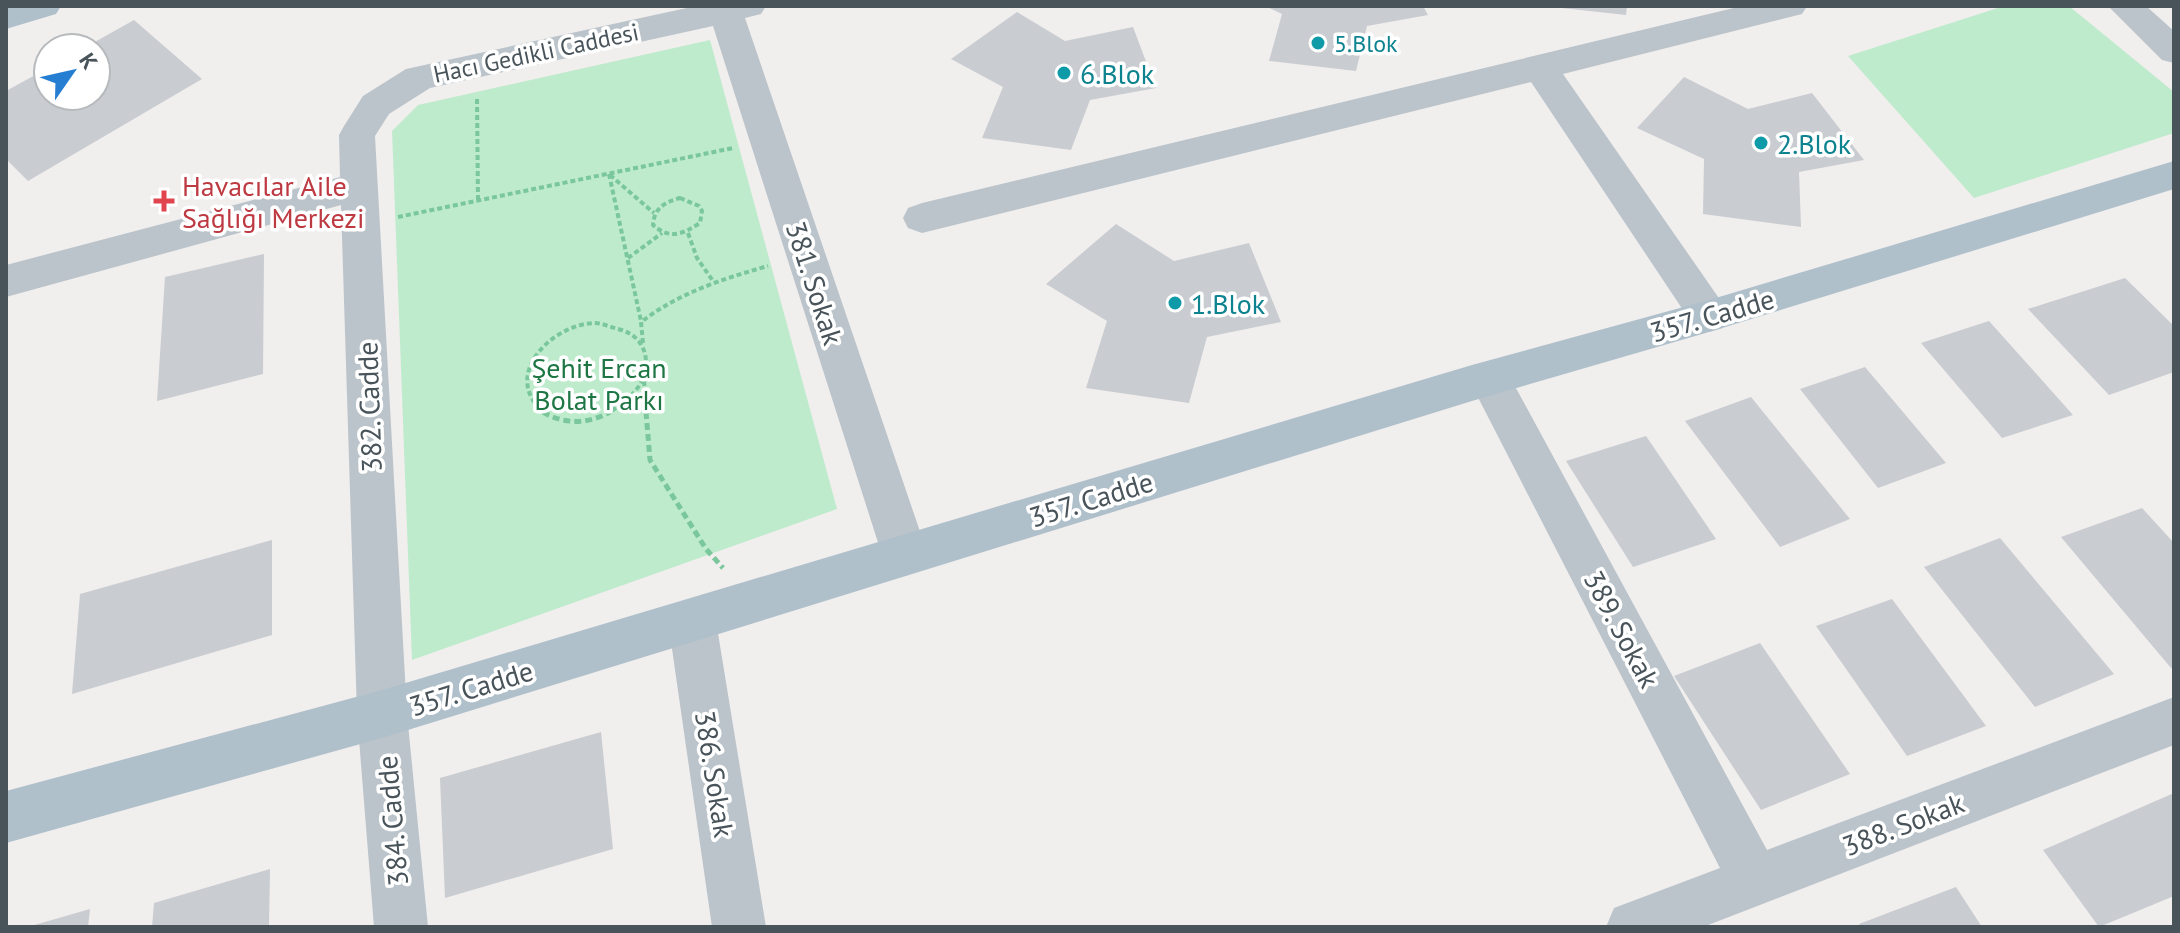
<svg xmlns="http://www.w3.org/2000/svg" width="2180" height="933" font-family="'PT Sans',sans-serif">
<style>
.green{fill:#bfebcd}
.building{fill:#c9ccd0}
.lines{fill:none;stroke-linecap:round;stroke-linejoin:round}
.path-far1{stroke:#7ac79b;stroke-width:4;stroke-dasharray:5 3;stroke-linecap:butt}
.path{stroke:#7ac79b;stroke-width:5;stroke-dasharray:7 4;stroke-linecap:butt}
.minor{fill:#bbc4ca;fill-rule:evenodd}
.major{fill:#b0c0cb;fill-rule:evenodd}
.culture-dot{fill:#0f9aa8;stroke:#fff;stroke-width:3}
.health-dot{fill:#e0444e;stroke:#fff;stroke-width:3}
.labels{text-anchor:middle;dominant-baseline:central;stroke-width:7;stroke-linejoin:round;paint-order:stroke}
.far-culture-label{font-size:24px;fill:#0d838f;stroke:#fff;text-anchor:start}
.far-street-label{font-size:24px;fill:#48535a;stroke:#fff}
.culture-label{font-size:28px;fill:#0d838f;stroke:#fff;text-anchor:start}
.health-label{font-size:28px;fill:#be3a42;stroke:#fff;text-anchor:start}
.street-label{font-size:28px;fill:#48535a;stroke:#fff}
.park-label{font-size:28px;fill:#1d7643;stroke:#fff}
</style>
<rect width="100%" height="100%" fill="#f1eeee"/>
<!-- green -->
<path class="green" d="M2004,6h65l105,86v41l-200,65 -126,-142z
M710,40l127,469 -425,151 -20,-529 26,-26z"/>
<!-- building -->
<path class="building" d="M1265,6h158l5,9 -61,11 -11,45 -87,-10 13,-47z
M1563,6h64l-1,9 -64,-7z
M1017,12l48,29 68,-14 23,61 -66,12 -19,50 -89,-12 21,-51 -52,-28z
M134,20l68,59 -174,102 -22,-22v-68l42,-23v28h48v-48h-12z
M1684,77l64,32 64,-16 52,67 -65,12 2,55 -98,-13 1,-55 -67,-31z
M1116,224l58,37 75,-18 32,79 -74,15 -18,66 -103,-15 21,-67 -61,-37z
M264,254l-1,120 -106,27 8,-124z
M2125,278l49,48v46l-65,23 -81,-86z
M1989,321l84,94 -71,23 -81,-95z
M1865,367l81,96 -68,25 -78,-99z
M1751,397l99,122 -70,28 -95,-126z
M1646,436l70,103 -83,28 -67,-106z
M2142,508l32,35v124l-3,1 -110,-131z
M2000,538l114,136 -79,33 -111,-140z
M272,540v95l-200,59 8,-100z
M1892,599l94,127 -79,30 -91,-130z
M1760,643l90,131 -89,36 -87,-134z
M601,732l12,117 -168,49 -5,-120z
M2174,793v103l-75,31 -56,-77z
M270,869l-1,58h-117l2,-24z
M1956,887l26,40h-121l-2,-3z
M90,909l-2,18h-57v-1z"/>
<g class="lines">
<!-- path-far1 -->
<path class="path-far1" d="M477,99l1,101
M609,174l32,147
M610,175l44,38
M680,198l19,8 3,5 -2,12c-17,11 -30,17 -47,2 1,-17 12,-23 27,-27z
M398,217l335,-69
M688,233l9,25 16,23
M628,258l34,-25
M643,343l-2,-21c38,-29 81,-43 127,-56
M644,381l3,33
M546,414c-47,-36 4,-89 48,-91 8,0 16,4 24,6 17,4 28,16 28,34 1,23 -22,41 -40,51"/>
<!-- path -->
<path class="path" d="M543,412c21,13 46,12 67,0
M646,412l4,48 56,89 17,19"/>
<!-- minor -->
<path class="minor" d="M696,6h70l-5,8 -16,4 183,537 -7,15 -16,6 -16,-6 -7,-15 -169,-529 -283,62 -41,26 -14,22 32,578 21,213h-54l-17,-213 -16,-509 -335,92v-32l334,-88 -1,-42 5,-9 19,-30 43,-27z
M1742,6h65l-5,8 -12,3 -227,57 160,230 6,12 -6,12 -14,4 -14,-4 -164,-246 -609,151 -14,-5 -5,-10 5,-10 14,-5z
M2108,6h38l28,25v32l-12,-3z
M1489,361l15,5 263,484 407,-153v48l-471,182h-97l8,-19 106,-40 -252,-490 6,-12z
M692,599l17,6 7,16 50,306h-54l-44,-306 7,-16z"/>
<!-- major -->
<path class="major" d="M6,6h55l-5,8 -50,15z
M2174,161v28l-465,143 -237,69 -1090,337 -376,105v-52l376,-101 1090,-325 237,-65z"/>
</g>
<!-- markers -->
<g class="culture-dot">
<circle cx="1318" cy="43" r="8"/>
<circle cx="1064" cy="73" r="8"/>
<circle cx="1761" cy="143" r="8"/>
<circle cx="1175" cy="303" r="8"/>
</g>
<path class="health-dot" d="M160 189h8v8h8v8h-8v8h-8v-8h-8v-8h8z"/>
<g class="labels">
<!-- far-culture labels -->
<g class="far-culture-label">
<text x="1334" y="43">5.Blok</text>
</g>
<!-- far-street labels -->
<g class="far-street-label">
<text transform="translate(536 53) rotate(-12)">Hacı Gedikli Caddesi</text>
</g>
<!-- culture labels -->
<g class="culture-label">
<text x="1080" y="73">6.Blok</text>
<text x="1777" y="143">2.Blok</text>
<text x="1191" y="303">1.Blok</text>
</g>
<!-- health labels -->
<g class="health-label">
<text x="182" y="185">Havacılar Aile<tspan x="182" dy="32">Sağlığı Merkezi</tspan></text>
</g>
<!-- street labels -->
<g class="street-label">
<text transform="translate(815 283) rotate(72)">381. Sokak</text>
<text transform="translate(1712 315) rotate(-16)">357. Cadde</text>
<text transform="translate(369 407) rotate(-92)">382. Cadde</text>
<text transform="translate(1091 499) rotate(-17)">357. Cadde</text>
<text transform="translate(1622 629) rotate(62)">389. Sokak</text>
<text transform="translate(471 688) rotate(-17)">357. Cadde</text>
<text transform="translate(715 774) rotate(81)">386. Sokak</text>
<text transform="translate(392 821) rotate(-95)">384. Cadde</text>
<text transform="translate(1903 824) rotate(-21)">388. Sokak</text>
</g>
<!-- park labels -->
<g class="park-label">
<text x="599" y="367">Şehit Ercan<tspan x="599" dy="32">Bolat Parkı</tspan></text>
</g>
</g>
<!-- border -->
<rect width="2180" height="933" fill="none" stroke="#48535a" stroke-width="16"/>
<!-- north arrow -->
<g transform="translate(72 72) rotate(56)"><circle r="38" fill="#ffffff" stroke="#b6babd" stroke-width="2"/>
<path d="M0-6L14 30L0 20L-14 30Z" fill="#267ed3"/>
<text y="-12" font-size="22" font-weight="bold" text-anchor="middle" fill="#48535a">K</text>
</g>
</svg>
